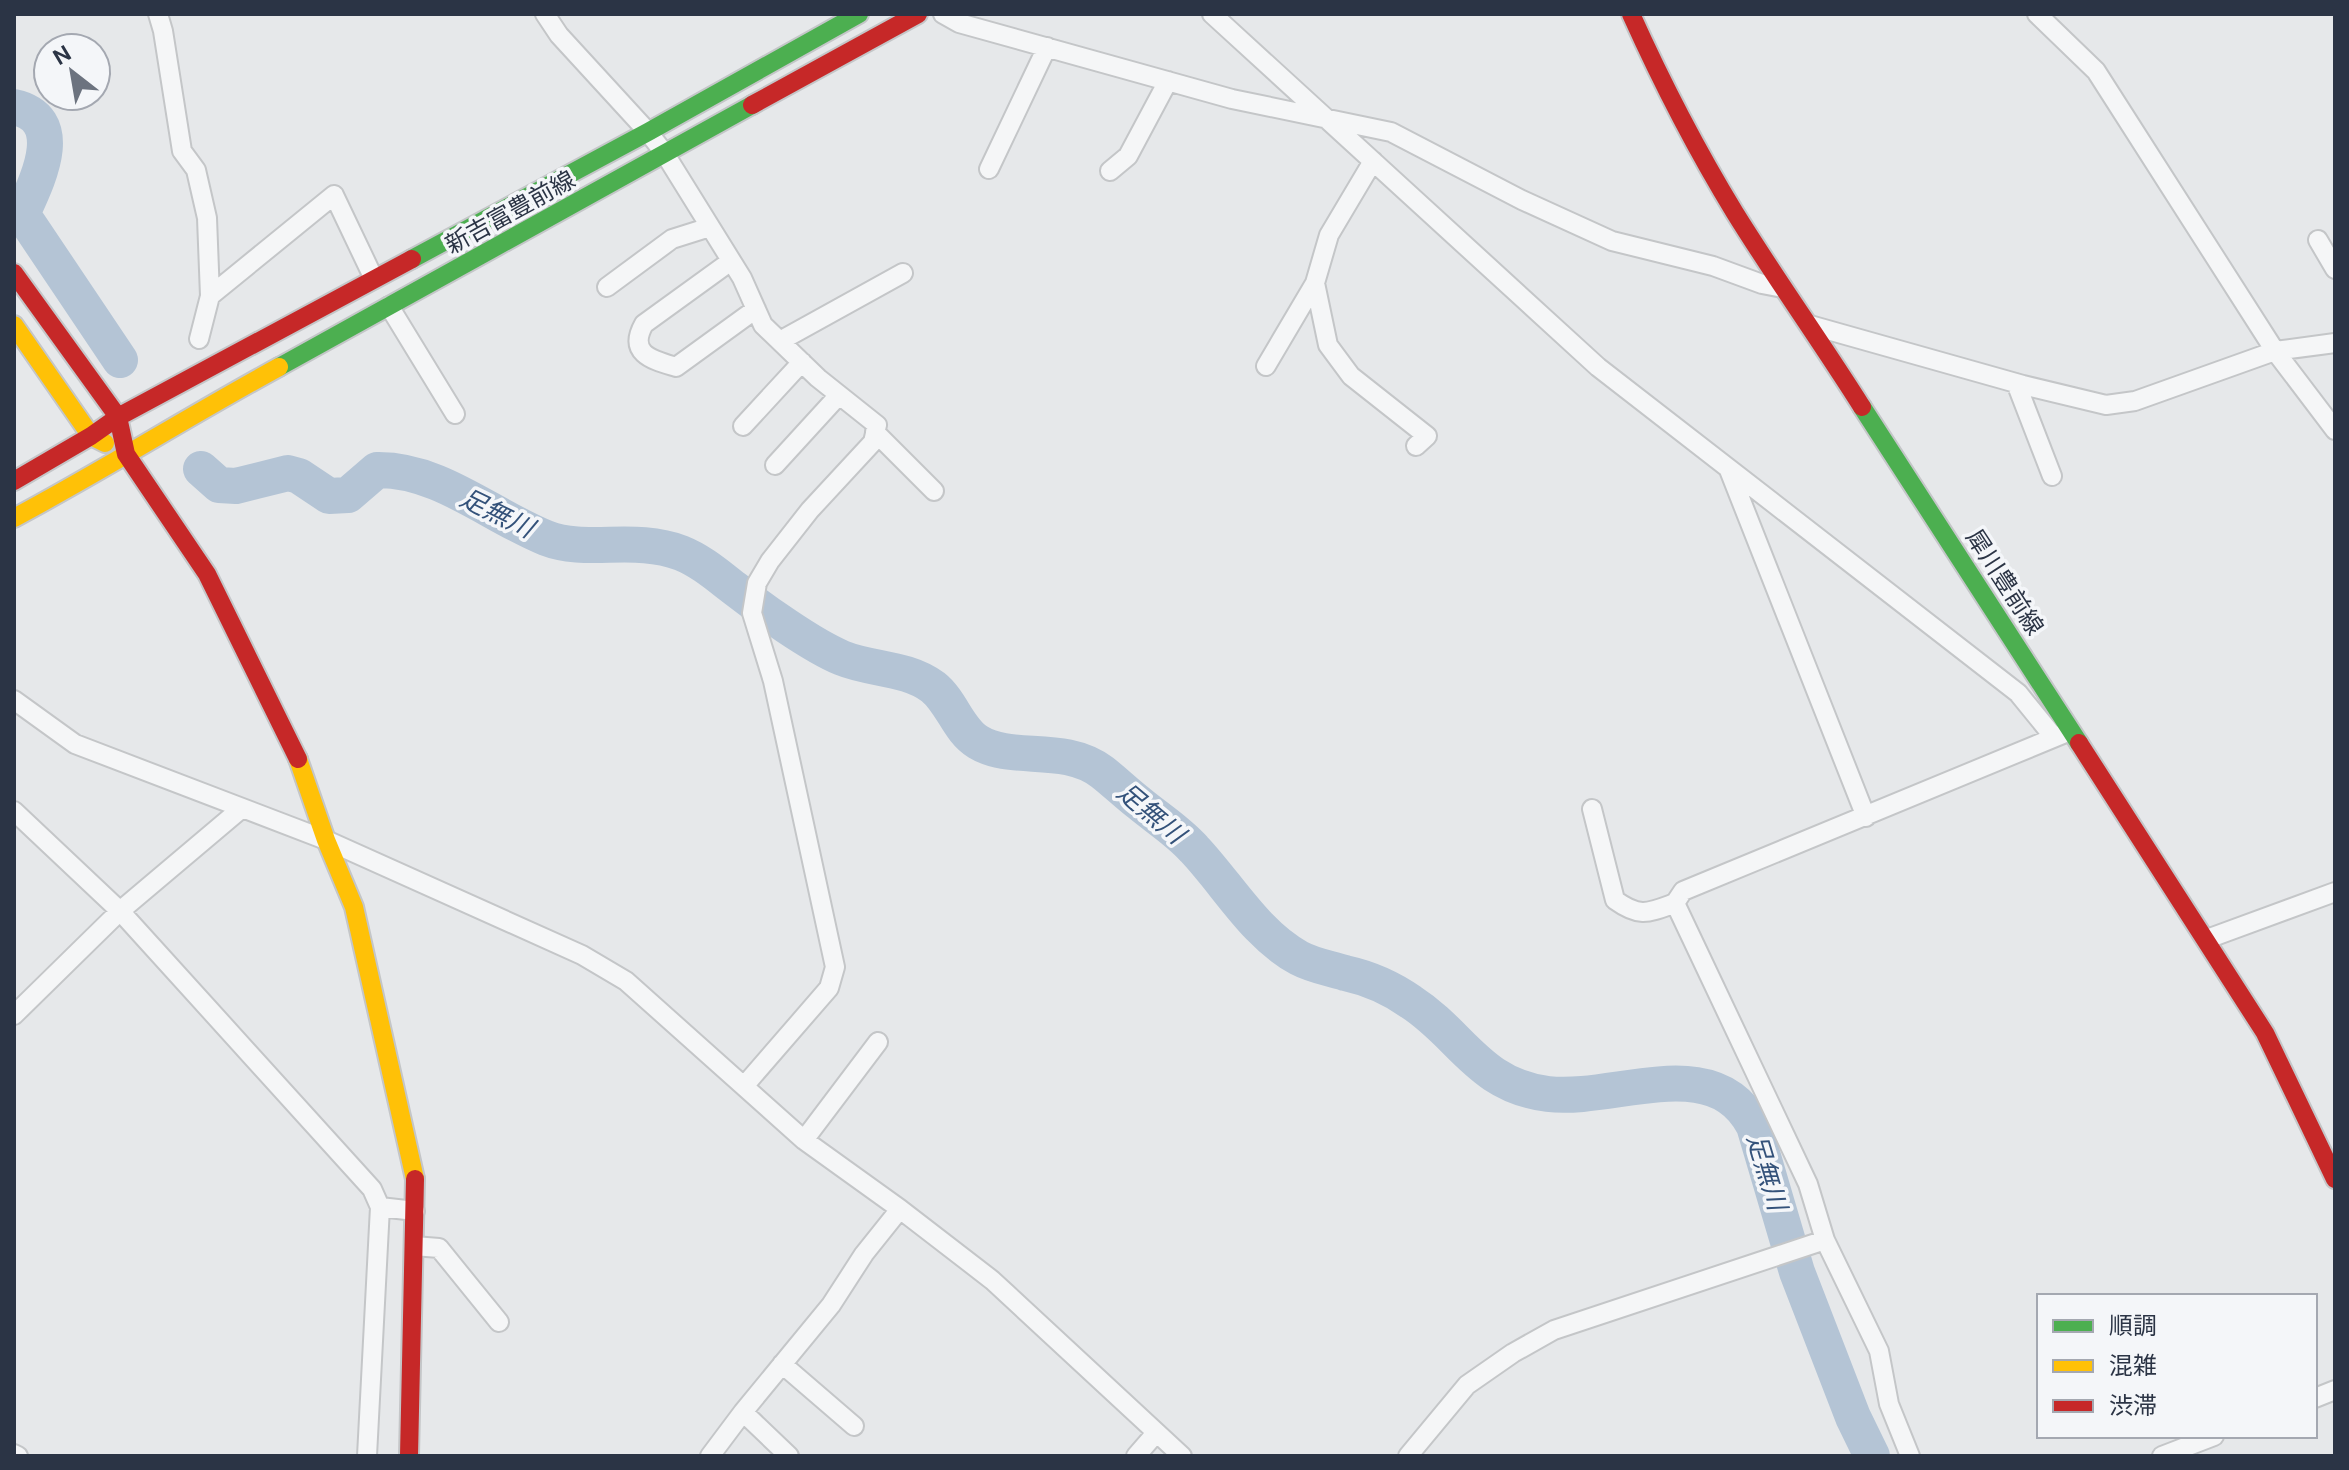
<svg xmlns="http://www.w3.org/2000/svg" width="2349" height="1470" font-family="'DM Sans','Noto Sans JP',sans-serif">
<style>
.lines{fill:none;stroke-linecap:round;stroke-linejoin:round}
.river{stroke:#b4c4d5;stroke-width:36}
.street-casing{stroke:#c4c6c8;stroke-width:22}
.fast-casing{stroke:#c4c6c8;stroke-width:22}
.slow-casing{stroke:#c4c6c8;stroke-width:22}
.jam-casing{stroke:#c4c6c8;stroke-width:22}
.street{stroke:#f5f6f7;stroke-width:18}
.fast{stroke:#4caf50;stroke-width:18}
.slow{stroke:#ffc107;stroke-width:18}
.jam{stroke:#c62828;stroke-width:18}
.labels{text-anchor:middle;dominant-baseline:central;stroke-width:7;stroke-linejoin:round;paint-order:stroke}
.street-label{font-size:24px;fill:#2b3445;stroke:#f4f6f9}
.water-label{font-size:26px;font-style:italic;fill:#34527a;stroke:#f4f6f9}
</style>
<rect width="100%" height="100%" fill="#e6e8ea"/>
<g class="lines">
<!-- river -->
<path class="river" d="M14,107c55,12 23,74 8,107l98,146
M201,469l18,16 17,1 52,-13 11,3 30,20 19,-1 29,-25c62,-1 114,46 169,68 41,16 88,-3 135,15 20,8 36,22 53,35 27,21 77,57 108,70 29,12 64,9 91,29 19,15 25,43 45,55 34,21 85,1 124,30 13,10 24,21 37,31 18,15 39,28 55,46 34,36 61,85 105,109 15,8 30,10 46,15 23,5 46,15 66,29 51,33 67,83 137,92 68,8 166,-45 206,32l43,146 56,145 19,39"/>
<!-- street casing -->
<g class="street-casing">
<path id="street" d="M158,14l5,17 19,120 14,19 11,48 3,78 -11,43
M545,14l14,21 89,97 17,22 77,124 21,47 55,53 59,47 -4,17 -63,68 -40,51 -13,22 -5,30 21,68 62,286 -6,21 -84,97
M943,14l16,9 273,76 159,33 131,68 90,41 101,25 49,18 21,4
M1212,14l386,353 420,326 35,43
M2037,14l59,57 179,280 60,79
M989,169l58,-122
M1110,171l18,-15 40,-75
M2318,240l17,29
M731,261l-87,63c-17,30 9,36 32,43l80,-58
M1315,283l13,62 23,31 76,60 -11,10
M607,287l65,-48 38,-12
M210,296l124,-101 40,84
M389,306l66,108
M1810,325l213,60 83,20 29,-4 140,-50 60,-8
M780,341l123,-68
M1266,366l49,-83 14,-48 44,-74
M2016,383l36,93
M743,426l59,-64
M875,432l59,59
M775,465l64,-70
M1729,470l137,347
M14,700l61,44 251,96 256,115 44,26 178,159 96,69 92,71 190,176
M1592,809l23,91c25,18 33,13 60,3
M14,811l106,100 252,278 8,18 35,4
M2207,939l128,-47
M14,1015l106,-104 122,-103
M804,1140l74,-98
M414,1246l25,2 60,74
M782,1364l72,62
M2315,1398l20,-8
M743,1412l46,44
M14,1454l4,2
M367,1456l13,-249
M710,1456l33,-44 88,-107 33,-51 36,-45
M1136,1456l20,-23
M1408,1456l59,-71 46,-32 41,-23 271,-90
M1910,1456l-21,-52 -10,-53 -54,-111 -17,-56 -133,-281 8,-12 380,-157
M2162,1456l52,-20"/>
</g>
<!-- fast casing -->
<g class="fast-casing">
<path id="fast" d="M412,259l236,-127 211,-118
M279,367l473,-262
M1862,407l217,336"/>
</g>
<!-- slow casing -->
<g class="slow-casing">
<path id="slow" d="M14,325l77,111 14,7
M14,518c90,-48 175,-102 265,-151
M298,759l28,81 28,67 61,272"/>
</g>
<!-- jam casing -->
<g class="jam-casing">
<path id="jam" d="M1631,14c31,69 65,135 104,199 41,66 86,129 127,194
M752,105l166,-91
M14,273l104,144 8,37 81,120 91,185
M14,481l77,-45 27,-19 294,-158
M2079,743l186,290 70,146
M409,1456l6,-277"/>
</g>
<!-- street -->
<use href="#street" class="street"/>
<!-- fast -->
<use href="#fast" class="fast"/>
<!-- slow -->
<use href="#slow" class="slow"/>
<!-- jam -->
<use href="#jam" class="jam"/>
</g>
<g class="labels">
<!-- street labels -->
<g class="street-label">
<text transform="translate(510 212) rotate(-29)">新吉富豊前線</text>
<text transform="translate(2005 582) rotate(57)">犀川豊前線</text>
</g>
<!-- water labels -->
<g class="water-label">
<text transform="translate(497 513) rotate(26)">足無川</text>
<text transform="translate(1151 813) rotate(40)">足無川</text>
<text transform="translate(1767 1172) rotate(73)">足無川</text>
</g>
</g>
<!-- border -->
<rect width="2349" height="1470" fill="none" stroke="#2b3445" stroke-width="32"/>
<!-- legend -->
<rect x="2037" y="1294" width="280" height="144" fill="#f4f6f9" stroke="#a4a8b1" stroke-width="2"/>
<rect x="2053" y="1320" width="40" height="12" fill="#4caf50" stroke="#a4a8b1" stroke-width="2"/>
<text x="2109" y="1334" font-size="24" fill="#2b3445">順調</text>
<rect x="2053" y="1360" width="40" height="12" fill="#ffc107" stroke="#a4a8b1" stroke-width="2"/>
<text x="2109" y="1374" font-size="24" fill="#2b3445">混雑</text>
<rect x="2053" y="1400" width="40" height="12" fill="#c62828" stroke="#a4a8b1" stroke-width="2"/>
<text x="2109" y="1414" font-size="24" fill="#2b3445">渋滞</text>
<!-- north arrow -->
<g transform="translate(72 72) rotate(329)"><circle r="38" fill="#f4f6f9" stroke="#a4a8b1" stroke-width="2"/>
<path d="M0-6L14 30L0 20L-14 30Z" fill="#6c737f"/>
<text y="-12" font-size="22" font-weight="bold" text-anchor="middle" fill="#2b3445">N</text>
</g>
</svg>
